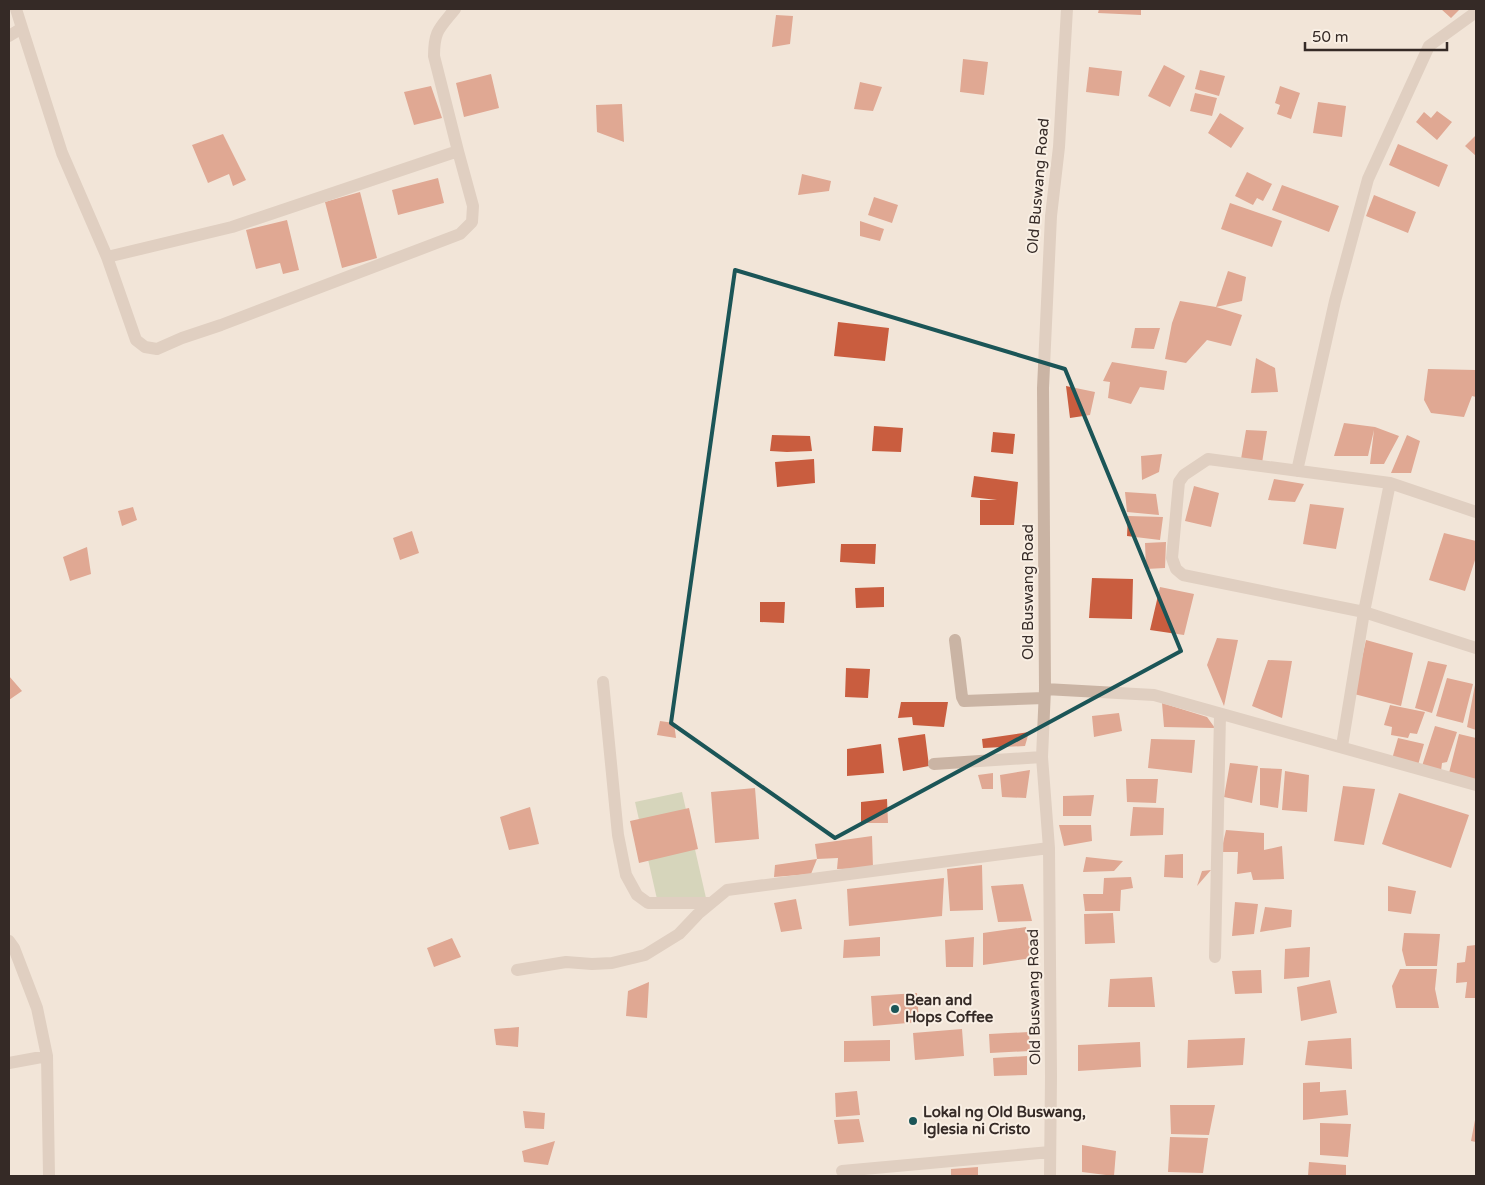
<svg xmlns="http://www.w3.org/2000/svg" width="1485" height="1185" font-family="'Varela Round',sans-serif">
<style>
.pitch{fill:#b4c198}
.building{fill:#c95d3f}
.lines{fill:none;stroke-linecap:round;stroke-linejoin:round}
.minor{stroke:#cab4a4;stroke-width:12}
.marked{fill:none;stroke:#1b5557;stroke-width:4;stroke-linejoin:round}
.poi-dot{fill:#1b5557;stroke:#f9efe4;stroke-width:2}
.labels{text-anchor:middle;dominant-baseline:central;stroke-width:4;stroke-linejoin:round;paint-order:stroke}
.street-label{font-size:15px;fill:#352a26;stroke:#f9efe4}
.poi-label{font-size:15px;font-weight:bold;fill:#352a26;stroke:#f9efe4;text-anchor:start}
</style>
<rect width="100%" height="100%" fill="#f2e5d8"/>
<!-- pitch -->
<path class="pitch" d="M682,792l24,106 -47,10 -24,-106z"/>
<!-- building -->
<path class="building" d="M1099,9h42v6l-43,-2z
M1441,9h19l-9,9z
M776,15l17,1 -3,28 -18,3z
M963,59l25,3 -4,33 -24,-3z
M1164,65l21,11 -15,31 -22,-11z
M1089,67l33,4 -3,25 -33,-4z
M1200,70l25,6 -6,20 -24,-7z
M491,74l8,34 -35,9 -8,-34z
M860,82l22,5 -9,24 -19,-2z
M431,86l11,32 -28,7 -10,-33z
M1280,86l20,7 -9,26 -14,-5 3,-9 -5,-2z
M1195,93l22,5 -5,18 -22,-5z
M1318,102l28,4 -4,31 -29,-4z
M622,104l2,38 -27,-10 -1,-27z
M1437,111l15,11 -15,18 -21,-18 8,-10 7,6z
M1220,113l24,15 -13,20 -23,-15z
M223,134l23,46 -13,6 -4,-12 -21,9 -16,-38z
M1476,135v21l-11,-10z
M1398,144l50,21 -9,22 -50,-22z
M1247,172l25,12 -9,17 -6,-3 -4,7 -18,-9z
M802,174l29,7 -2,10 -31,4z
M438,178l6,25 -46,12 -6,-25z
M1282,185l57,21 -10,26 -57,-22z
M360,192l17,66 -35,10 -17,-66z
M1374,195l42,17 -8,21 -42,-17z
M874,197l24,8 -6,18 -24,-8z
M1230,203l52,18 -10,26 -51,-18z
M287,220l12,50 -16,4 -3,-11 -24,6 -10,-39z
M860,221l24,8 -4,12 -20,-5z
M1228,271l18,6 -4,24 -26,6 26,8 -11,31 -24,-6 -21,23 -21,-4 7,-36 8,-22 36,6z
M838,322l51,6 -4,33 -51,-5z
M1135,328h25l-6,21 -23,-1z
M1256,358l19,10 3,24 -27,1z
M1112,362l55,9 -3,19 -24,-3 -9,17 -23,-6 2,-16 -7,-1z
M1428,369l48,1v27l-4,-1 -8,21 -33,-4 -7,-13z
M1066,386l29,6 -5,23 -20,3z
M1344,423l31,4 24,9 -15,28h-14l4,-34 -6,26h-34z
M874,426l29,2 -2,24 -29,-1z
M1246,430l21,1 -5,32 -21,-4z
M993,432l22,2 -2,20 -22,-2z
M772,435l38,1 2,15 -25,1 -17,-1z
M1407,435l13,6 -9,32h-20z
M1162,454l-3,18 -17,8 -1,-24z
M814,459l1,24 -38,4 -2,-25z
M974,476l44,6 -4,43h-34v-25h17l-26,-3z
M1274,479l30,5 -9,18 -27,-2z
M1194,486l25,7 -8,34 -26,-6z
M1125,492l31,2 3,21 -32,-3z
M1310,504l34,4 -8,41 -33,-5z
M133,507l4,13 -15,6 -4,-15z
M1128,516l35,1 -3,23 -33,-4z
M412,531l7,22 -19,7 -7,-22z
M1444,533l32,8v16l-11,34 -36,-11z
M1166,542l-1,26 -19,1 -1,-26z
M841,544h35l-1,20 -35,-2z
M87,547l4,27 -21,7 -7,-24z
M1092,578l41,1 -1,40 -43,-1z
M884,587v20l-28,1 -1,-20z
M1160,587l34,7 -10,41 -34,-5z
M760,602h25l-1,21 -24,-1z
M1217,638l21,2 -14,66 -17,-41z
M1366,640l47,13 -12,53 -47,-12z
M1268,660l24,1 -10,57 -30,-12z
M1428,661l19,4 -15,48 -17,-5z
M846,668l24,1 -2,29 -23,-1z
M9,676l13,15 -13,9z
M1447,678l26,6 -10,39 -27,-7z
M1475,685h1v45l-9,-3z
M901,702h47l-4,25 -31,-2 -1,-8 -14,1z
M1162,703l45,14 8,11 -51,-1z
M1390,705l35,7 -8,22 -7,-1 -2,5 -17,-3 1,-8 -8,-2z
M1119,713l3,18 -28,6 -2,-21z
M660,721l14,2 2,15 -19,-3z
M1435,726l22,6 -10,30 -5,1 -1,8 -19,-5z
M1029,732l-4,14 -42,2 -1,-9z
M925,734l4,32 -26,5 -5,-33z
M1459,734l17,4v42l-27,-7z
M1398,738l26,6 -6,21 -26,-6z
M1151,739l44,1 -3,33 -44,-5z
M881,744l3,29 -37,3v-27z
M1230,763l28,3 -6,37 -28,-6z
M1260,768l22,1 -4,39 -18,-3z
M1030,770l-4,28 -24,-1 -2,-22z
M1285,771l24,4 -2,37 -25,-2z
M993,773v16h-11l-4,-14z
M1126,779h32l-2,24 -29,-1z
M1343,786l32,3 -11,56 -30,-4z
M755,788l4,51 -44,4 -4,-51z
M1399,793l70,22 -18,53 -69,-24z
M1094,795l-3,21h-28v-20z
M887,799l1,24h-27v-21z
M530,807l9,37 -30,6 -9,-33z
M1133,807l31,1 -1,27 -33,1z
M689,808l9,41 -59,14 -9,-42z
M1059,825h32l1,16 -28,5z
M1226,830l38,3v17l18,-4 2,33 -31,1 -2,-8 -14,2 1,-22h-17z
M872,836l1,32 -36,1 1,-11 -21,1 -2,-15z
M1183,854v24l-19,-1 1,-22z
M1086,857l37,4 -9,10 -31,1z
M817,859l-6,15 -37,3 1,-12z
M982,865l1,45 -33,1 -3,-42z
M1211,870l-14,16 5,-15z
M1131,877l2,11 -12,2 -1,21h-35l-2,-17h20l1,-16z
M944,878l-2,38 -93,10 -2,-37z
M1023,884l9,37 -34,1 -7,-36z
M1388,886l28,5 -5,23 -23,-3z
M796,899l6,30 -21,3 -7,-29z
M1235,902l23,2 -4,30 -22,2z
M1265,907l27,3 -1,17 -31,5z
M1113,913l2,30 -30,1 -1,-30z
M1026,927l6,31 -49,7v-32z
M1404,933l36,1 -3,32h-31l-4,-16z
M880,937v19l-37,2 1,-18z
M974,937l-1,30h-27l-1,-27z
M452,938l9,19 -27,10 -7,-19z
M1476,945v53h-11l2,-16 -11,1 1,-20 8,-1 2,-16z
M1310,947l-1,30 -25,2 1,-30z
M1400,969h37l-2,20 4,19h-43l-4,-22z
M1261,970l1,23 -27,1 -3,-23z
M1152,977l3,30h-47l2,-28z
M1330,980l7,33 -36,8 -4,-34z
M649,982l-2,36 -21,-2 2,-25z
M917,993l2,29 -46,4 -2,-30z
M519,1027l-1,20 -22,-2 -2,-16z
M962,1029l2,27 -49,4 -2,-27z
M1029,1032l1,19 -40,2 -1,-19z
M1245,1038l-2,27 -56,3 1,-28z
M1351,1038l1,31 -47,-4 3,-24z
M890,1040v21l-46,1v-21z
M1140,1042l1,25 -63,4v-26z
M1027,1056v19l-33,1 -1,-18z
M1320,1082v10l26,-2 2,25 -45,5v-37z
M857,1091l3,24 -24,2 -1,-24z
M1170,1105h45l-6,30 -38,-1z
M523,1111l22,2 -1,16 -19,-1z
M859,1119l5,23 -26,2 -4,-24z
M1475,1120l1,1v21l-5,-1z
M1320,1123l31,1 -3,33 -28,-2z
M1170,1137l38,1 -5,35 -35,-1z
M555,1141l-7,24 -24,-3 -2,-11z
M1082,1145l34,6 -2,25 -32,-4z
M1309,1162l37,3v11h-38z
M978,1167v9h-27v-7z"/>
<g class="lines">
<!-- minor -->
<path class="minor" d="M22,28l40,125 45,104 29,83 9,7 12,2 25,-11 39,-13 239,-91 12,-12 1,-16 -15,-55
M9,36l13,-8 -6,-19
M107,257l125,-30 226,-76 -24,-95c0,-26 6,-28 21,-47
M1297,471l38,-170 33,-122 61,-133 47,-34
M1390,483l-182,-24 -24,16 -5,7 -7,76 4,11 7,6 181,37 112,36
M955,640l7,57 2,4 80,-3
M603,682l15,153 8,40 11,20 11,8h63
M1045,689l109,6 322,90
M1342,746l22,-134 26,-129 86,29
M934,764l108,-7
M9,941l5,7 23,60 10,48 2,120
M1215,957l5,-242
M517,970l49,-8 26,2 20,-1 33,-8 34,-21 19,-20 29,-24 322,-42
M9,1063l38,-7
M842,1171l208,-19
M1050,1176l1,-100 -2,-228 -7,-91 3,-68 -2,-301 8,-172 8,-69 8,-138"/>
</g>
<!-- marked area -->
<path d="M0 0H1485V1185H0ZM735,270l330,99 116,282 -346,187 -164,-115z" fill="#f2e5d8" fill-opacity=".55" fill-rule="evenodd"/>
<path class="marked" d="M735,270l330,99 116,282 -346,187 -164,-115z"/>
<!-- markers -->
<g class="poi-dot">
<circle cx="895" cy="1009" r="5"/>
<circle cx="913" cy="1121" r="5"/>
</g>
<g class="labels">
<!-- street labels -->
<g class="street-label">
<text transform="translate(1038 186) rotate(-85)">Old Buswang Road</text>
<text transform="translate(1028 592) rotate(-90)">Old Buswang Road</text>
<text transform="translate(1034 997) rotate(-91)">Old Buswang Road</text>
</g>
<!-- poi labels -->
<g class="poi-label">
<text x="905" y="1000">Bean and<tspan x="905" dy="17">Hops Coffee</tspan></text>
<text x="923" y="1112">Lokal ng Old Buswang,<tspan x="923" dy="17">Iglesia ni Cristo</tspan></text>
</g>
</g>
<!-- border -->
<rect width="1485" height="1185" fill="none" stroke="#352a26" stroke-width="20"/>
<!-- scale -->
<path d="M1305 42v8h142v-8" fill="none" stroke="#352a26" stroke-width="2.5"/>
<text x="1312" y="42" font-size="15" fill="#352a26" stroke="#f9efe4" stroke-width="4" paint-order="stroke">50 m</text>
</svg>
